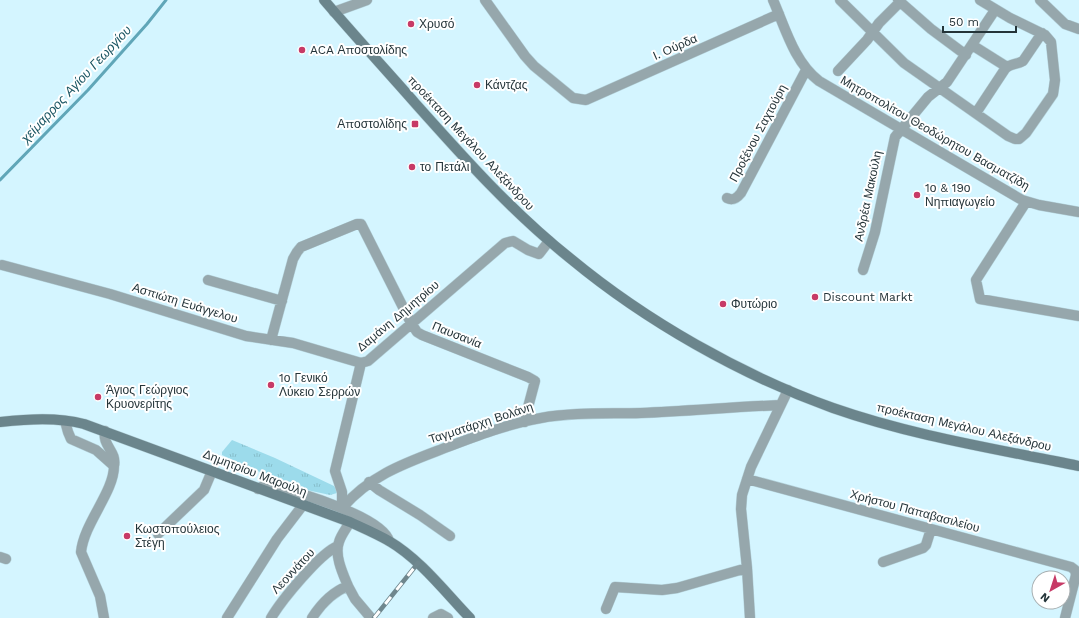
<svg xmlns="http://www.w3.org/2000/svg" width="1079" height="618" font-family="'Work Sans',sans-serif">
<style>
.park{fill:url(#park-tufts)}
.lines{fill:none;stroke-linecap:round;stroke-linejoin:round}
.stream{stroke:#60a6b8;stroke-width:3}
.minor-casing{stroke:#b4d2db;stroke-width:11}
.secondary-casing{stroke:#b4d2db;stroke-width:11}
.minor{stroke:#96a7ac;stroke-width:10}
.secondary{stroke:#6b858c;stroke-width:10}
.rail-casing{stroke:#6f878e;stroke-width:4.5}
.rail{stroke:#fff;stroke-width:3;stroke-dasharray:9;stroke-linecap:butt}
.poi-dot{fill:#c73a66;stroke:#fff;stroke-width:1.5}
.labels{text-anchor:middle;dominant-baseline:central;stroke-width:4;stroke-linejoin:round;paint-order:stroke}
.poi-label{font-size:12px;fill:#243439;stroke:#fff;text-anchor:start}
.street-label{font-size:12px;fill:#243439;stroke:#fff}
.water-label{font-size:13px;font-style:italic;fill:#1a5562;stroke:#fff}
</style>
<defs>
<pattern id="park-tufts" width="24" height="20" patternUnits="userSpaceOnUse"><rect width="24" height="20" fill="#9cdbeb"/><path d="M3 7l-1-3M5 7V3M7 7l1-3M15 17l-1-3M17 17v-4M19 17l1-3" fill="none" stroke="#86bdca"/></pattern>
</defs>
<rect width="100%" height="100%" fill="#d4f5ff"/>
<!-- park -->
<path class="park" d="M232,440l43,18 59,28 2,3 1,4 -7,2 -23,-5 -52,-20 -33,-15v-3z"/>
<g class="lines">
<!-- stream -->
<path class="stream" d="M0,180l88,-90 59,-66 19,-24"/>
<!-- minor casing -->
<g class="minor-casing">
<path id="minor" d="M485,0l40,56 9,10 39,32 13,2 193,-86
M773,0c12,27 21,62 46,81l203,119 17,5 40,7
M840,0l64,63 104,73 7,3h4l7,-6 27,-39 2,-14 -4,-38 -6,-7 -35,-17 -30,-18
M898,0l33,29 35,26
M1040,0l25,24 14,5
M334,12l33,-12
M972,45l35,22
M838,71l29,-31 12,-17 21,-21
M976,113l29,-44c5,-6 12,-4 18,-8l19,-28
M727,198c6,3 10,0 14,-5l65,-123
M1026,202l-50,78 4,19 99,17
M2,265l108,29 136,42 47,7 68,20
M863,270l12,-38 20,-95 33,-40 19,-15 48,-72
M208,280l74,21
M271,340l22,-81 4,-7 4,-5 56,-23h4l50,99 6,9 5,3 106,42 7,4 -8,30 -2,11
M65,421l3,11 3,7 25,11 18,16c0,26 -30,57 -33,86l19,44 4,22
M105,431c-3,15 12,20 9,35
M747,479l324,88 4,3 1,5 -11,43
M369,482l10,8 41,25 30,21
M258,489l5,-3 11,1c24,5 109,30 115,54
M342,508c27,-31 58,-43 95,-57 34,-13 69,-27 104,-33 33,-6 67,-4 100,-5 46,-2 93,-6 139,-8
M342,508v-16l-7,-21 26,-108 7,-2 137,-118 8,-2 15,9 11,4 10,-13
M158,534l46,-44 8,-19
M0,557l6,2
M883,562l40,-14 3,-3 5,-16
M348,586l7,13 16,19
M606,609l9,-22 47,3 15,-2 70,-20
M227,618l50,-79 26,-34
M271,618c10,-17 49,-65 67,-72
M312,618c9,-14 20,-26 36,-32 -5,-12 -14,-31 -9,-44 2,-7 7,-13 11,-20
M433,618l8,-4 7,4
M750,618l-3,-50 -6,-59 1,-14 9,-28 37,-77"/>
</g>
<!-- secondary casing -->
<g class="secondary-casing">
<path id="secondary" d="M324,0c30,35 61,69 91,103 49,55 98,110 156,156 75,62 170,116 262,149 80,28 164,41 246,58
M0,422c28,-3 57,-5 84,2l266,98c13,6 27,12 39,19 32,19 56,51 81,77"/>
</g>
<!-- minor -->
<use href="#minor" class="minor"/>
<!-- secondary -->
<use href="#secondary" class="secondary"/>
<!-- rail casing -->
<g class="rail-casing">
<path id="rail" d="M374,618l44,-55"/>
</g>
<!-- rail -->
<use href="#rail" class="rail"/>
</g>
<!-- markers -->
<g class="poi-dot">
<circle cx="411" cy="24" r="4"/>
<circle cx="302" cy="50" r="4"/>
<circle cx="477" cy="85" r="4"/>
<rect x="411" y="120" width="8" height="8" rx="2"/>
<circle cx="412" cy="167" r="4"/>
<circle cx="917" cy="195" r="4"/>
<circle cx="815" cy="297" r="4"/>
<circle cx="723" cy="304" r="4"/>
<circle cx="271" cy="385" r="4"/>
<circle cx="98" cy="397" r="4"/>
<circle cx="127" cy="536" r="4"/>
</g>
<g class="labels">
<!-- poi labels -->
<g class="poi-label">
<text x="419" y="24">Χρυσό</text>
<text x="310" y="50">ACA Αποστολίδης</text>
<text x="485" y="85">Κάντζας</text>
<text x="407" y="124" text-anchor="end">Αποστολίδης</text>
<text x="420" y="167">το Πετάλι</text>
<text x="925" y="188">1ο &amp; 19ο<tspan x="925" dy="14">Νηπιαγωγείο</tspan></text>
<text x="823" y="297">Discount Markt</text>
<text x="731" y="304">Φυτώριο</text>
<text x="279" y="378">1ο Γενικό<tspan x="279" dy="14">Λύκειο Σερρών</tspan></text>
<text x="106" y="390">Άγιος Γεώργιος<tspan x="106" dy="14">Κρυονερίτης</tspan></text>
<text x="135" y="529">Κωστοπούλειος<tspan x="135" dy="14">Στέγη</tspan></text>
</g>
<!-- street labels -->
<g class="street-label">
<text transform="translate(675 47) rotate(-24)">Ι. Ούρδα</text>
<text transform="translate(758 133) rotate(-62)">Προξένου Σαχτούρη</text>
<text transform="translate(935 133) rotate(30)">Μητροπολίτου Θεοδώρητου Βασματζίδη</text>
<text transform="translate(471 143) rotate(47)">προέκταση Μεγάλου Αλεξάνδρου</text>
<text transform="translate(868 196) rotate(-78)">Ανδρέα Μακούλη</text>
<text transform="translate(185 303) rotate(17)">Ασπιώτη Ευάγγελου</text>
<text transform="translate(398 316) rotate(-40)">Δαμάνη Δημητρίου</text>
<text transform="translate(457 335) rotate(22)">Παυσανία</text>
<text transform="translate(481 423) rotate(-18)">Ταγματάρχη Βολάνη</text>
<text transform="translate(964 427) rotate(13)">προέκταση Μεγάλου Αλεξάνδρου</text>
<text transform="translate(255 473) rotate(21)">Δημητρίου Μαρούλη</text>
<text transform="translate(915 511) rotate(15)">Χρήστου Παπαβασιλείου</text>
<text transform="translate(293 571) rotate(-47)">Λεοννάτου</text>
</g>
<!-- water labels -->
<g class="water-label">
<text transform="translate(76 84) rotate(-47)">χείμαρρος Αγίου Γεωργίου</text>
</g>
</g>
<!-- north arrow -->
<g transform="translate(1051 590) rotate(219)"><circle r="19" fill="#ffffff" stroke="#a7aeb0"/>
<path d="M0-3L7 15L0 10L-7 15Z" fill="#c73a66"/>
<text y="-6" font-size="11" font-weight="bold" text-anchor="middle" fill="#243439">N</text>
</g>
<!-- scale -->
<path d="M943 26v6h73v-6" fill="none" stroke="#243439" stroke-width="2"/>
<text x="949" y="26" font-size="12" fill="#243439" stroke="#ffffff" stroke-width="3" paint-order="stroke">50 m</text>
</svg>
